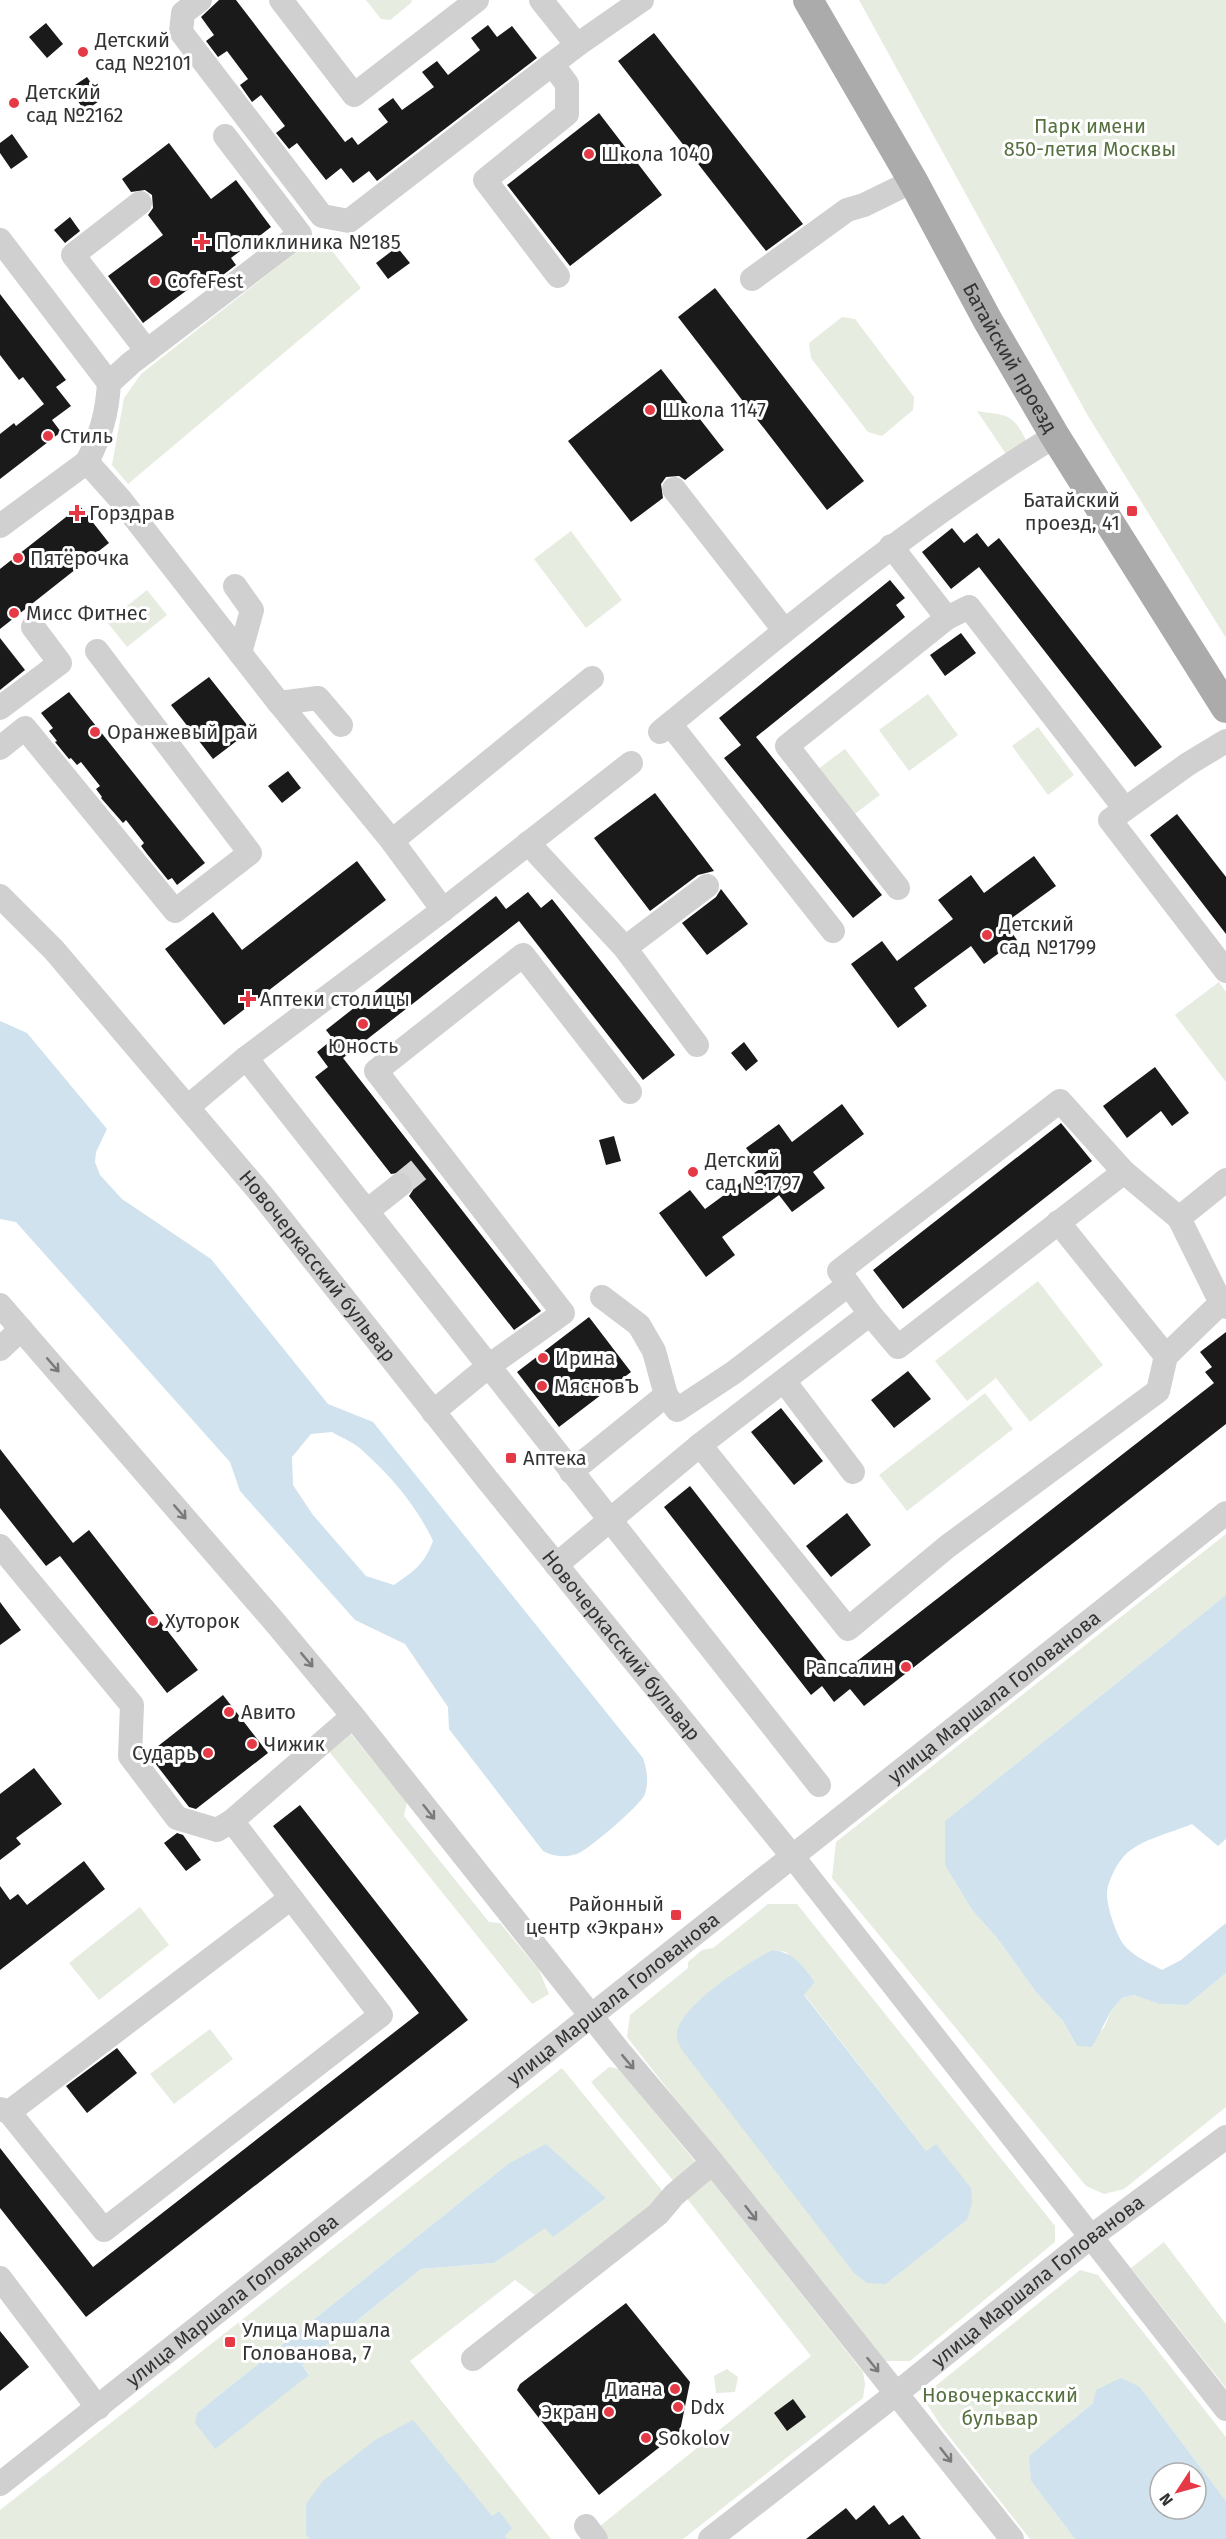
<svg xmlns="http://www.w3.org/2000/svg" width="1226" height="2539" font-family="'Fira Sans',sans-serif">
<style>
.green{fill:#e6ecdf;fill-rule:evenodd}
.water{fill:#cfe2ee;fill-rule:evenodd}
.building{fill:#1a1a1a}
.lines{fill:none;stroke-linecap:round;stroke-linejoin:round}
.minor-tunnel{stroke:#d6d6d6;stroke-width:24;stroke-dasharray:24 12;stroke-linecap:butt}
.minor{stroke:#d0d0d0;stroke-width:24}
.major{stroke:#ababab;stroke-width:30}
.oneway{stroke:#7a7a7a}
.poi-dot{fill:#e63946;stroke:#fff;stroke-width:2}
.labels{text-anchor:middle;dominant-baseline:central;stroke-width:6;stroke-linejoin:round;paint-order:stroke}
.poi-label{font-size:20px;fill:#333;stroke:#fff;text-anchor:start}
.park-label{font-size:20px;fill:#56703f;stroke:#fff}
.street-label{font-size:20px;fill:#333;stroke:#fff}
</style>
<rect width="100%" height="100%" fill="#fff"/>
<!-- green -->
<path class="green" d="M366,0h46l-1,3 -21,17 -9,-1z
M859,0h367v638l-138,-222z
M319,234l42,54 -233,196 -16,-19 12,-67 17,-24z
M842,317l13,2 59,78 -1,13 -31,26 -14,-4 -57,-74 -2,-15z
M977,411c31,5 35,1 50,31l-17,18z
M571,531l51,69 -36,28 -52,-69z
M147,590l20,25 -40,32 -20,-25z
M928,694l30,41 -49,36 -30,-41z
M1038,727l36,48 -26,20 -36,-49z
M845,749l35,46 -32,24 -34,-47z
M1219,982l7,10v90l-51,-67z
M1038,1281l65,84 -73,57 -34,-44 -29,23 -32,-40z
M985,1393l28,36 -106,82 -28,-36z
M1226,1534v61l-281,226 19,73 9,17 24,27 39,54 27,29 14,25 27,-18 7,-17 11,-13 12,-3 25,9 28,1 39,-32v134l-102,82 -20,5 -18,-8 -254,-308 4,-36z
M347,1729l60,73 -3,14 85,106 11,1 39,47 10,24 -17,10 -205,-255z
M768,1904h29l258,322v16l-145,119h-31l-252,-324 3,-22 58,-47v-6l14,-12 11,-2zM772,1950l14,2 29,30 -11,12 122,157 10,-7 31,76 -81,64 -131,-324z
M140,1907l29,38 -70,55 -30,-37z
M210,2029l23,30 -59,45 -24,-30z
M609,2067l10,2 79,96 -22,19 -85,-102z
M562,2068l103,126 -130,101 -20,-15 -105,81 141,178h-44l-2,-3 6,-8 -12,-17 -7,5 -186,18 4,5h-310v-29zM508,2164l98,34 -53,38 -8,-9 -51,36 -73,6 -119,96 7,9 -95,74 -18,-25 1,-10z
M709,2177l154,195 2,12 -2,14 -180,141h-99l227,-183 -126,-160z
M1164,2242l62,82v64l-95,-120z
M1080,2270l18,5 128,162v64l-86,-114 -47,16 -21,17 -41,61 44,58h-45l-89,-113 -14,-22 6,-16z
M727,2369l11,8 -3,15 -19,1 -2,-17z"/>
<!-- water -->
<path class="water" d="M0,1021l27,12 80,96 -11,23 -1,10 5,13 22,24 89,60 117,145 45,18 270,336c4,12 6,23 2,36 -4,11 -55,54 -66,59 -13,5 -25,4 -36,-2l-94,-122 -1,-22 -43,-63 -50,-24 -115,-129 -10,-29 -214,-240 -16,-3zM332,1432c10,6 24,11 32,20 27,24 54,56 69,89 -9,24 -19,30 -39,44l-28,-9 -53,-61 -20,-30 -1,-28 19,-23z
M1226,1595v244l-8,7 -26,-22c-21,9 -51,15 -67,31 -8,8 -17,26 -18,37 -1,12 9,43 17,53 9,11 25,18 38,25l19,-10 45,-37v50l-39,32 -28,-1 -25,-9 -12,3 -11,13 -19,36 -15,-1 -14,-25 -27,-29 -39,-54 -24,-27 -28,-46v-44z
M772,1950c24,3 28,14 43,32l-11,13 122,156 10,-7 35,44 1,15 -5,17 -81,64 -19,-1 -13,-10 -172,-223c-2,-4 -5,-9 -5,-14 -1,-29 71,-73 95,-86z
M546,2144l60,54 -53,39 -8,-9 -51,35 -73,6 -119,96 7,10 -94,74 -20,-26 2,-10 311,-249z
M1121,2378l19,9 86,114v38h-151l-44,-58 -2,-25 64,-53 3,-13zM1160,2473h36v36h-36z
M413,2420l79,96 7,-5 13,17 -7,8 2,3h-197l-4,-4v-31l17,-23 52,-41z"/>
<!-- building -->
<path class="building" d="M219,0h17l109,142 7,-5 6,8 30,-23 -10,-13 15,-11 9,12 32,-23 -12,-15 15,-11 11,14 32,-25 -9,-12 17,-13 9,12 15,-11 25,32 -160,123 -8,-10 -16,12 -12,-15 -15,12 -29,-37 -8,6 -13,-16 9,-7 -24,-31 -9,7 -12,-17 8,-6 -21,-28 -9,6 -12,-16 8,-6 -13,-18z
M46,23l17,21 -16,14 -18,-21z
M654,33l149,191 -37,27 -148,-190z
M87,77l15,22 -17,12 -16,-22z
M599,113l63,82 -92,71 -63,-81z
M12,134l16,23 -17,12 -11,-16v-10z
M169,143l42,56 25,-19 35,47 -40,31 5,7 -17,13 -5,-8 -71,53 -35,-47 55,-41 -15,-20 5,-7 -1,-13 -7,-5 -14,2 -9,-13z
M70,217l10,14 -15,12 -11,-13z
M397,247l13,16 -22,16 -12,-16z
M715,288l149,193 -37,29 -149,-193z
M0,294l66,86 -10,7 15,19 -19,14 9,12 -61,47v-45l14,-11 2,3 28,-22 -21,-27 -4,3 -19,-25z
M661,369l63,81 -39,30 -6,-4 -13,1 -5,7 2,14 -32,24 -63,-81z
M80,506l29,37 -109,86v-60z
M952,528l12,15 13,-10 11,14 11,-9 163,209 -27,20 -156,-200 -28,22 -29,-37z
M890,580l15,18 -9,7 9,12 -149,120 126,158 -29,23 -129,-160 17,-13 -22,-27z
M961,633l15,20 -31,23 -15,-21z
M0,638l25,32 -25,20z
M209,677l42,53 -38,29 -42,-54z
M69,692l136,171 -28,22 -5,-7 -4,2 -21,-26 -6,-8 3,-3 -18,-23 -3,3 -22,-25 1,-1 -6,-8 4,-3 -19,-24 -4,3 -6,-7 -2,1 -14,-17 2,-1 -8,-10 4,-3 -12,-15z
M288,771l13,17 -19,15 -14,-17z
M655,793l59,78 -16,4 -48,36 -56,-73z
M1177,814l49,63v57l-76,-99z
M1034,856l22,30 -51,37 12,17 -33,24 -13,-18 -57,42 13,18 -29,22 -47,-64 31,-23 15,20 56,-42 -15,-19 33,-25 13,18z
M357,861l29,39 -162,125 -59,-76 48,-37 29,38z
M721,889l27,35 -41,31 -25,-32 34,-26z
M528,892l13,16 11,-9 123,156 -32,25 -124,-159 -176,137 198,253 -27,19 -105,-134 4,-6 -2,-13 -6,-5 -14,2 -76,-97 13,-10 -11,-15 16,-13 -7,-9 170,-134 10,13z
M744,1042l14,19 -12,10 -15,-18z
M1155,1067l34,46 -17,13 -11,-15 -34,27 -24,-32z
M842,1104l22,30 -51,38 12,16 -33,24 -13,-17 -57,42 13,18 -29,22 -47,-64 31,-23 15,19 56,-41 -15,-20 33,-24 13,18z
M1061,1123l31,38 -189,148 -30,-39z
M614,1136l7,25 -15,4 -7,-25z
M589,1317l42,55 -72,55 -42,-55z
M1226,1332v92l-362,282 -14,-17 -16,13 -12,-16 -11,9 -147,-188 26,-21 148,190 376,-293 -9,-11 7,-5 -12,-15z
M908,1371l23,28 -37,29 -23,-28z
M781,1408l42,53 -29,24 -43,-53z
M0,1449l73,94 16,-13 109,140 -31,23 -107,-137 -14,10 -46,-58z
M847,1513l24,32 -40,32 -25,-31z
M0,1602l21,28 -21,15z
M223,1695l45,58 -72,56 -7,-2 -41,-53z
M34,1768l28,36 -46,34 5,6 -21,16v-66z
M300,1805l168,215 -382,297 -86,-109v-60l93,119 326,-254 -146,-187z
M177,1833l6,2 18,25 -15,11 -22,-28z
M84,1861l21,28 -105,81v-84l10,14 8,-6 9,11z
M117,2048l20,25 -50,40 -21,-27z
M626,2303l64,79 -10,49 -81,64 -82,-105 3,-6z
M0,2331l29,36 -29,24z
M793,2399l13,18 -19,14 -13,-18z
M874,2505l15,20 14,-10 18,24h-115l40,-31 10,12z"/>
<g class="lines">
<!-- minor-tunnel -->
<path class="minor-tunnel" d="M400,1185l26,-21"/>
<!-- minor -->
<g class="minor">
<path d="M200,0l-17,13 -2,19 141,184 27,5 228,-176 65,-45"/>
<path d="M281,0l73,95 123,-95"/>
<path d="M541,0l36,45"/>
<path d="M552,64l15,20v30l-82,66 73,96"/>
<path d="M140,203l-67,52 74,96"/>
<path d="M0,240l109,143c-2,32 -8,51 -22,79"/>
<path d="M752,279l95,-69 17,-5 49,-24"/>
<path d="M109,383l22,-20 169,-129 -75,-98"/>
<path d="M674,489l110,141"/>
<path d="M0,526l87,-64 33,37 159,204 113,138 51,69"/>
<path d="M891,546l56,72 22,-11 156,202"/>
<path d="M235,586l17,24 -12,43"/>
<path d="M279,703l39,-5 23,27"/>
<path d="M0,708l60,-45 -27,-36"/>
<path d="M670,724l163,207"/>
<path d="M660,732c128,-104 254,-210 395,-296"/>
<path d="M1226,741l-38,23 -78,56 116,151"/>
<path d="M0,748l25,-20 150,183 75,-58 -153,-202"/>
<path d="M392,841l200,-163"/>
<path d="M528,843l97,105 72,97"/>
<path d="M898,888l-111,-142 160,-128"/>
<path id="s1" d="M0,896l54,54 208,245 224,283 307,379 433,552"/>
<path d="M625,948l82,-62"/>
<path d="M246,1058c192,241 381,485 573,727"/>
<path d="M189,1106l57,-48 197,-148 188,-147"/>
<path d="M367,1211l33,-26"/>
<path d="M1179,1218l47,-38"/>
<path d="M1058,1222l108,134"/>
<path d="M602,1297l37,28 15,26 12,44 11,15 56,-37 115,-88"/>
<path d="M0,1305l273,315 80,96 266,335 90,107 303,381"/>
<path d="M870,1314l-31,-43 221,-170 64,71"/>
<path d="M0,1349l21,-20"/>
<path d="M784,1381l69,91"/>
<path d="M433,1412l57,-47 73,-52 -187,-242 147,-116 107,137"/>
<path d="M700,1445l170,-131 28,33 226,-175 55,46 42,85 5,4"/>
<path d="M571,1472l95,-77"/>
<path d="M0,1546l132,159 -2,51 47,62 40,12 15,-9"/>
<path d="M556,1565l144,-120 148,184 100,-83 210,-155 8,-35 55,-53"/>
<path d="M0,2109l9,3 95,118 277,-215 -149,-194 121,-105"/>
<path d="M9,2112l282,-214"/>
<path d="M0,2278l98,130"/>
<path d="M473,2359l185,-145 16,-19 38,-32"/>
<path id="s2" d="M0,2484l1226,-971"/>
<path d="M586,2526l10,13"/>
<path id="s3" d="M710,2539l187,-146 195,-157 134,-99"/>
</g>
<!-- major -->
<path class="major" id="s4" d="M808,0l105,181 75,140 67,115 171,272"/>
</g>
<!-- one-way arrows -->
<defs><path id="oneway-shaft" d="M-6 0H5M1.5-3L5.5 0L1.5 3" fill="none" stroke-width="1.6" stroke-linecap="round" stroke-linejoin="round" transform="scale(1.5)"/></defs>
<g class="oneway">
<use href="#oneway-shaft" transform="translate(53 1365) rotate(49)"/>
<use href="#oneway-shaft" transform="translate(180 1512) rotate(49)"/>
<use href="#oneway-shaft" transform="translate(307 1660) rotate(50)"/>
<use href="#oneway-shaft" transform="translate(429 1812) rotate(52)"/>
<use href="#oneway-shaft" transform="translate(628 2062) rotate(50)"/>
<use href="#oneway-shaft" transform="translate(751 2213) rotate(52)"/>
<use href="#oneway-shaft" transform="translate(873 2365) rotate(51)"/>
<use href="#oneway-shaft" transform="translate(946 2455) rotate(52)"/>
</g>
<!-- markers -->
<g class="poi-dot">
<circle cx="83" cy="52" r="6"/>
<circle cx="14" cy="103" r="6"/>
<circle cx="589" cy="154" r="6"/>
<path d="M199 233h6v6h6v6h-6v6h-6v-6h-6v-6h6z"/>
<circle cx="155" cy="281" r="6"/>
<circle cx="650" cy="410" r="6"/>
<circle cx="48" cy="436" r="6"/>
<rect x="1126" y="505" width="12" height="12" rx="3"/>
<path d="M74 504h6v6h6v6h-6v6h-6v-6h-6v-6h6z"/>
<circle cx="18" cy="558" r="6"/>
<circle cx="14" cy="613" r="6"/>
<circle cx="95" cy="732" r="6"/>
<circle cx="987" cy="935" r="6"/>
<path d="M245 990h6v6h6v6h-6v6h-6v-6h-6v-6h6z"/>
<circle cx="363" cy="1024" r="6"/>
<circle cx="693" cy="1172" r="6"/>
<circle cx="543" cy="1358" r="6"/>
<circle cx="542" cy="1386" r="6"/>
<rect x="505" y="1452" width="12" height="12" rx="3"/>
<circle cx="153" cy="1621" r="6"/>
<circle cx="906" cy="1667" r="6"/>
<circle cx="229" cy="1712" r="6"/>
<circle cx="252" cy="1744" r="6"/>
<circle cx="208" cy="1753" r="6"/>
<rect x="670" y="1909" width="12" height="12" rx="3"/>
<rect x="224" y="2336" width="12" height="12" rx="3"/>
<circle cx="675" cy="2389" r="6"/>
<circle cx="678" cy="2407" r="6"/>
<circle cx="609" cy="2412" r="6"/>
<circle cx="646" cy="2438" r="6"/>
</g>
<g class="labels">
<!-- poi labels -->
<g class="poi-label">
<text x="95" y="40">Детский<tspan x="95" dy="23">сад №2101</tspan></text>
<text x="26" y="92">Детский<tspan x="26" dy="23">сад №2162</tspan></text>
<text x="601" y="154">Школа 1040</text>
<text x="216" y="242">Поликлиника №185</text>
<text x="167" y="281">CofeFest</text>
<text x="662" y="410">Школа 1147</text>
<text x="60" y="436">Стиль</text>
<text x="1120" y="500" text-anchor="end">Батайский<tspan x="1120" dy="23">проезд, 41</tspan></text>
<text x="89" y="513">Горздрав</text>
<text x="30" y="558">Пятёрочка</text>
<text x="26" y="613">Мисс Фитнес</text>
<text x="107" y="732">Оранжевый рай</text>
<text x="999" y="924">Детский<tspan x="999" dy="23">сад №1799</tspan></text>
<text x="260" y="999">Аптеки столицы</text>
<text x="363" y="1046" text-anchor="middle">Юность</text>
<text x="705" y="1160">Детский<tspan x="705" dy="23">сад №1797</tspan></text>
<text x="555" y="1358">Ирина</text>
<text x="554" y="1386">МясновЪ</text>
<text x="523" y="1458">Аптека</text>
<text x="165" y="1621">Хуторок</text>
<text x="894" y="1667" text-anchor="end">Рапсалин</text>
<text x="241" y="1712">Авито</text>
<text x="264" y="1744">Чижик</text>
<text x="196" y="1753" text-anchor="end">Сударь</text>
<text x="664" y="1904" text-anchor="end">Районный<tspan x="664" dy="23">центр «Экран»</tspan></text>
<text x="242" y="2330">Улица Маршала<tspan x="242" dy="23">Голованова, 7</tspan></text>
<text x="663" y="2389" text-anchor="end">Диана</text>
<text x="690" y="2407">Ddx</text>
<text x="597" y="2412" text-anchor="end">Экран</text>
<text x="658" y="2438">Sokolov</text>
</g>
<!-- park labels -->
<g class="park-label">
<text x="1090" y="126">Парк имени<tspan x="1090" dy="23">850-летия Москвы</tspan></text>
<text x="1000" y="2395">Новочеркасский<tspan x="1000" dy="23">бульвар</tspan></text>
</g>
<!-- street labels -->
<g class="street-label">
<text stroke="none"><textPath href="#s4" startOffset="411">Батайский проезд</textPath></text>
<text stroke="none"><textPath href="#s1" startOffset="488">Новочеркасский бульвар</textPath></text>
<text stroke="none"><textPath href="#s1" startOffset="974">Новочеркасский бульвар</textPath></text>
<text stroke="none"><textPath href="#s2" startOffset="1268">улица Маршала Голованова</textPath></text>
<text stroke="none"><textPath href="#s2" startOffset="782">улица Маршала Голованова</textPath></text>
<text stroke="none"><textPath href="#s3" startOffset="417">улица Маршала Голованова</textPath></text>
<text stroke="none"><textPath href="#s2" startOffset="296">улица Маршала Голованова</textPath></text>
</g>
</g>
<!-- north arrow -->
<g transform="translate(1178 2491) rotate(234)"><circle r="28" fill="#ffffff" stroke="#adadad" stroke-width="1.5"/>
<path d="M0-4.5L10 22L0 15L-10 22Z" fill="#e63946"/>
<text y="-9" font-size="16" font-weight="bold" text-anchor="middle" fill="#333333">N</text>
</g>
</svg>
